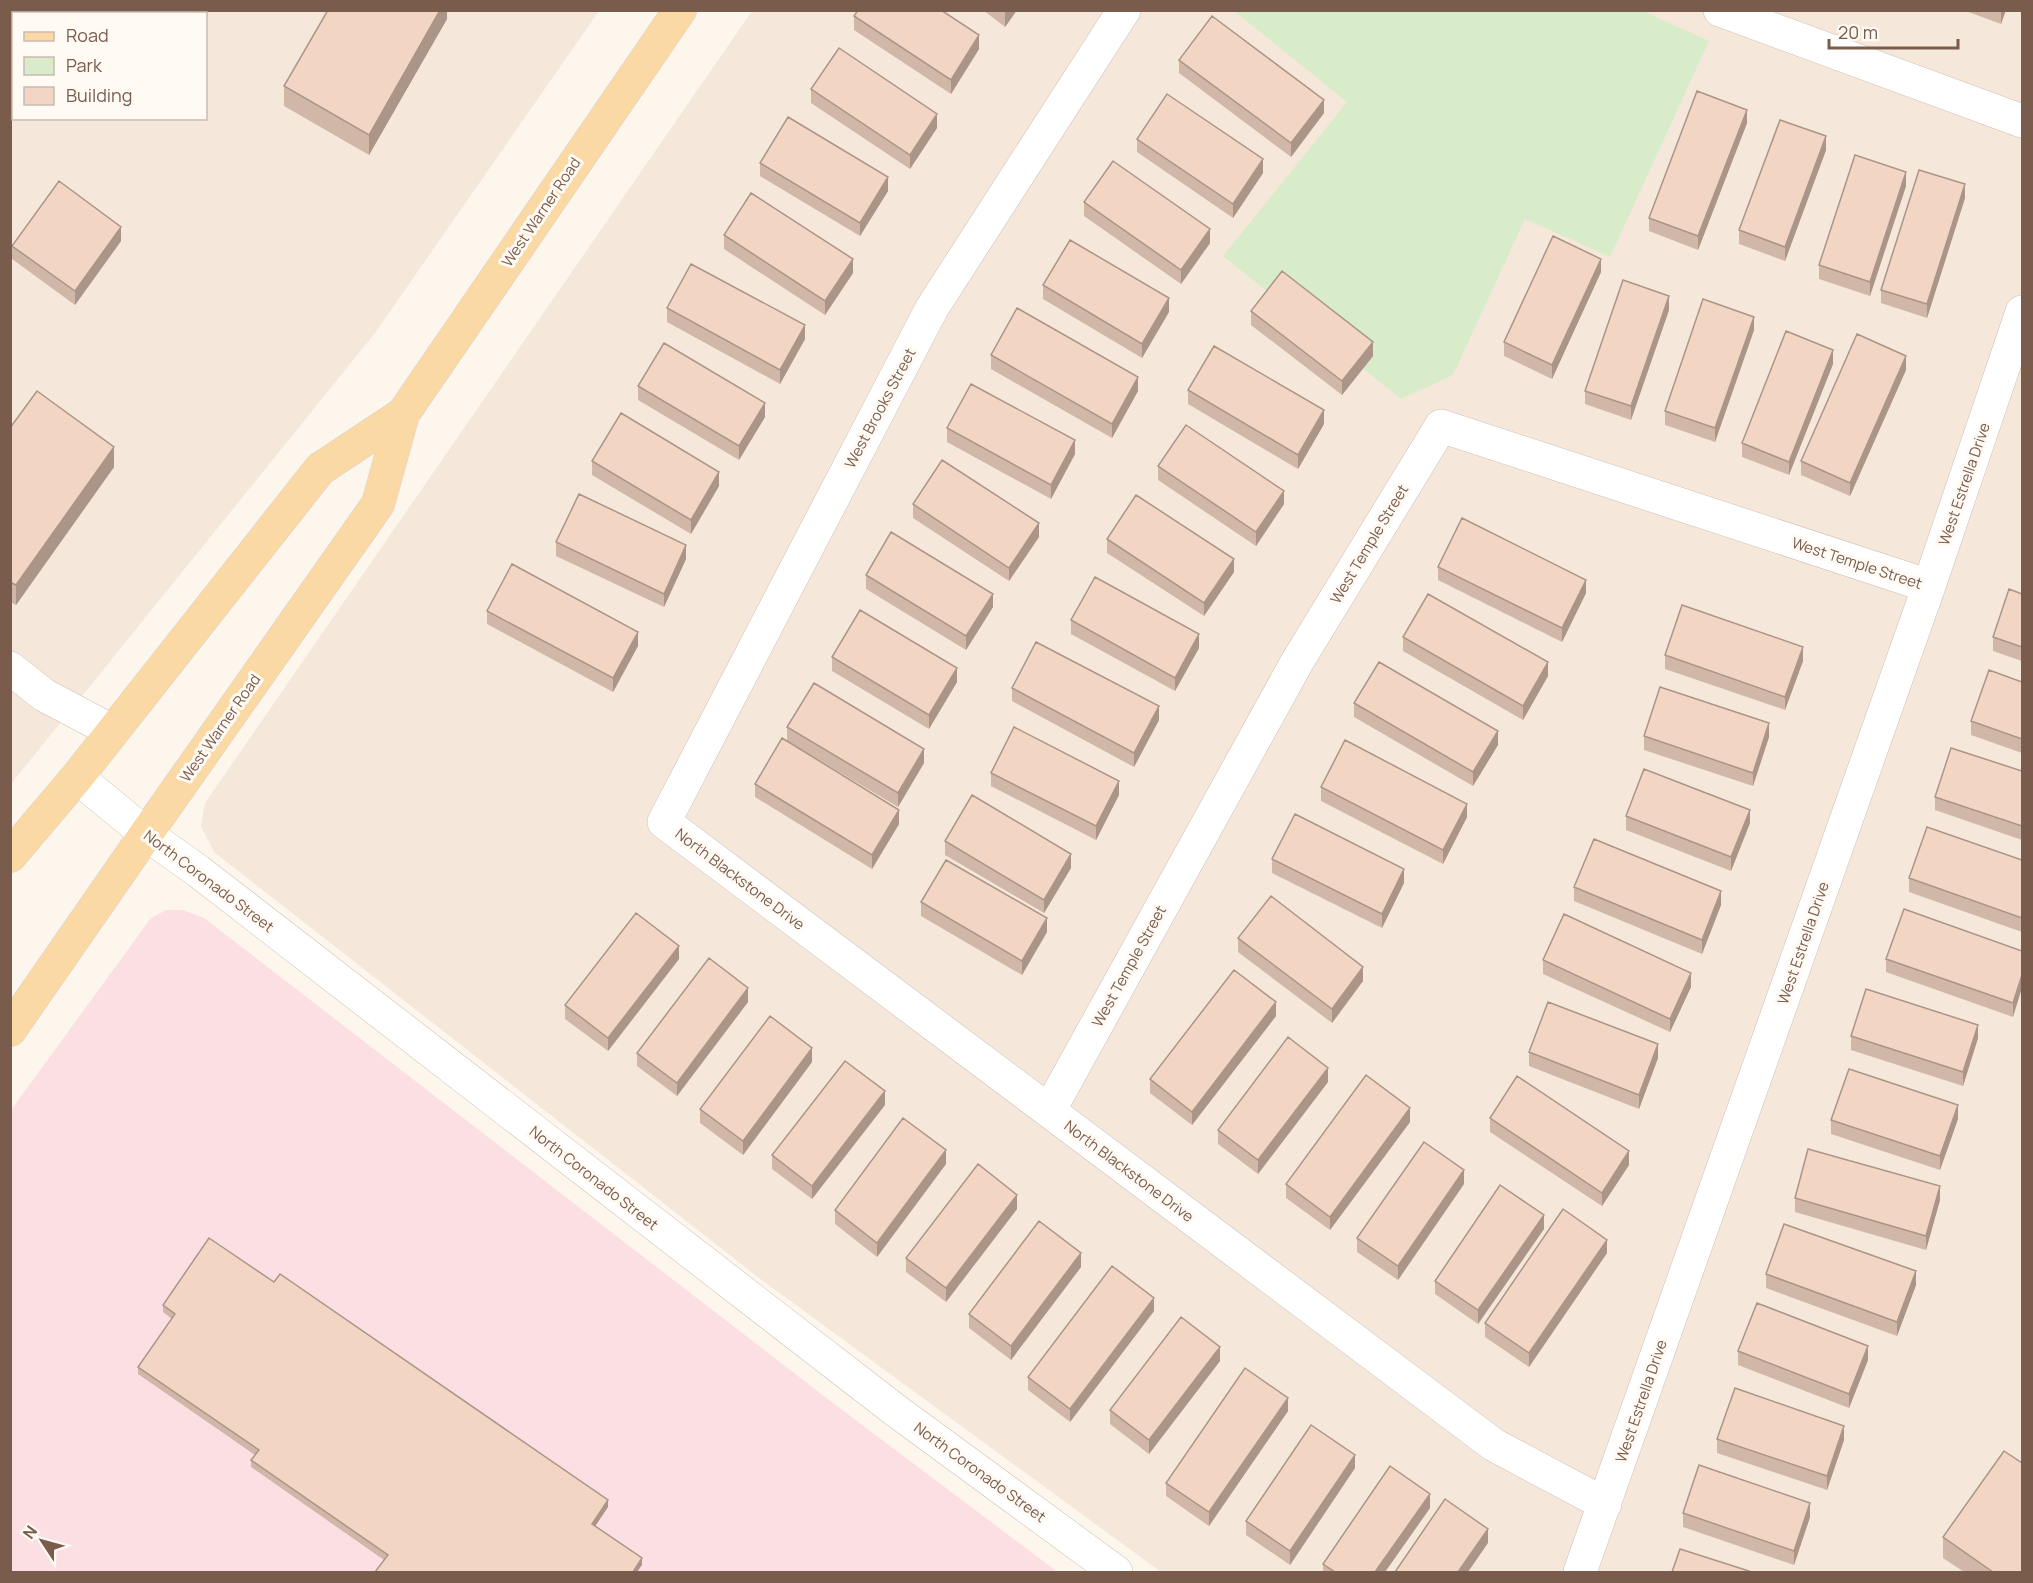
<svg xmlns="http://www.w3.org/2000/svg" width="2033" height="1583" font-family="Manrope,sans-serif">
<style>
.residential{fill:#f5e8da;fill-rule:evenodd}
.medical{fill:#fbdfe3}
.green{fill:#d8ecc9}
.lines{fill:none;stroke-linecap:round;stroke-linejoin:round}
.minor-casing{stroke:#d1beb0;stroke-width:34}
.major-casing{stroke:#dad1cd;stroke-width:34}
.minor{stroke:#fff;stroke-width:33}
.major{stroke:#fbd9a5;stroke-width:33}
.wall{fill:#d1b7a8}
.shaded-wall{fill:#aa9588}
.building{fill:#f3d5c3;stroke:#aa9588;stroke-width:1.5}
.labels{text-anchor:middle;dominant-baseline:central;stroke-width:6;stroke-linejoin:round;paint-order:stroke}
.street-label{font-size:15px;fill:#7a5c4d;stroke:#fffaf3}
</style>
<rect width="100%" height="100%" fill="#fdf6ec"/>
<!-- residential -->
<path class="residential" d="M11,11h588l-224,322 -364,451zM14,14h192v104h-192z
M752,11h1270v1561h-861l-398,-291 -549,-429 -13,-26 4,-23z"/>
<!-- medical -->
<path class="medical" d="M166,910h17l21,8 629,485 222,167 -2,2h-1042v-462l140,-192z"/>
<!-- green -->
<path class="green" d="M1234,11h409l66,30 -99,216 -85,-38 -72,156 -52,24 -178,-143 124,-154z"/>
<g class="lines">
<!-- minor casing -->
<g class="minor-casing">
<path id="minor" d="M1124,10l-192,298 -268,514 830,623 111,59
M1720,10l302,111
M10,668l34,27 68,36
M77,777l69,57 52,37 697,539 221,162
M1049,1111l248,-449 144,-236 488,160
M1580,1572l349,-986 93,-274"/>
</g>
<!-- major casing -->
<g class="major-casing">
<path id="major" d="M10,856l67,-79 243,-308 83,-55
M10,1030l136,-196 232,-330 25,-90 277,-404"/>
</g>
<!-- minor -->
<use href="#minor" class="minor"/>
<!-- major -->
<use href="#major" class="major"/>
</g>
<!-- wall -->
<path class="wall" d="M447,10v9l-78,136 -85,-49v-20z
M983,10h34l-12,17z
M1963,10h43l-5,14z
M854,16l125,33 -28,45 -97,-64z
M1179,60l145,53 -33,44 -112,-84z
M811,89l126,39 -27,41 -99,-66z
M1747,123l-49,127 -49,-19v-13z
M1137,139l126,34 -30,45 -96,-66z
M1826,150l-41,111 -46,-17v-14z
M760,163l128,28 -28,45 -100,-60z
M1906,186l-36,110 -51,-17v-14z
M1965,198l-38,120 -46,-15v-13z
M1084,202l126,41 -29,41 -97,-68z
M724,235l129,38 -28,42 -101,-66z
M121,241l-46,64 -63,-46v-13z
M1601,272l-49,107 -48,-23v-14z
M1043,285l126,27 -27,46 -99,-59z
M667,308l138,31 -25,45 -113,-62z
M1669,310l-38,110 -46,-16v-13z
M1251,311l122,45 -31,39 -91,-70z
M1754,330l-39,112 -50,-17v-14z
M991,355l147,36 -26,47 -121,-69z
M1833,364l-44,111 -47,-18v-14z
M1906,370l-56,126 -49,-21v-14z
M638,386l127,31 -26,43 -101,-60z
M1188,390l136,34 -26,45 -110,-65z
M10,428l104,39 -98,138 -6,-3z
M947,428l128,26 -24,45 -104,-57z
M592,461l127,25 -28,48 -99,-59z
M1158,466l126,38 -28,42 -98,-66z
M913,504l126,33 -30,44 -96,-63z
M1107,539l127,33 -30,44 -97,-63z
M556,542l130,17 -22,48 -108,-51z
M1438,567l148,26 -24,49 -124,-62z
M866,575l127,32 -27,43 -100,-61z
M2022,594v67l-29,-10v-14z
M487,611l151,35 -25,46 -126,-68z
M1071,620l128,28 -24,43 -104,-57z
M1403,637l145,39 -25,44 -120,-69z
M1665,655l138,6 -18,49 -120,-41z
M832,657l125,25 -28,47 -97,-58z
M2022,682v71l-51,-18v-14z
M1012,688l147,32 -25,47 -122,-66z
M1354,703l144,42 -25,41 -119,-69z
M787,727l137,36 -26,44 -111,-66z
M1644,736l125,1 -16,49 -109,-36z
M2022,771v69l-87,-30v-13z
M991,773l128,22 -23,45 -105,-54z
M755,784l144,40 -27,45 -117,-72z
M1321,787l146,30 -24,47 -122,-63z
M1626,816l124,7 -19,48 -105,-41z
M945,841l126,27 -27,45 -99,-58z
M1272,859l132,24 -22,45 -110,-55z
M2022,860v72l-113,-40v-14z
M1574,887l147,18 -19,49 -128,-53z
M921,902l126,30 -25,43 -101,-59z
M1238,938l125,43 -31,42 -94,-71z
M2022,951l-9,66 -127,-45v-13z
M679,959l-71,92 -43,-32v-14z
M1543,960l148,27 -21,45 -127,-58z
M748,1002l-71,94 -40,-30v-13z
M1276,1016l-84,109 -42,-32v-14z
M1851,1036l127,2 -15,48 -112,-36z
M1529,1052l129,6 -19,51 -110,-43z
M812,1062l-69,93 -43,-32v-14z
M1328,1082l-70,92 -40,-30v-14z
M885,1105l-73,94 -40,-30v-14z
M1490,1118l139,47 -27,41 -112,-74z
M1958,1119l-18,51 -109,-36v-14z
M1410,1122l-80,108 -44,-32v-14z
M946,1164l-69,93 -42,-33v-14z
M1464,1184l-66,96 -41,-28v-14z
M1795,1198l145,2 -14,50 -131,-38z
M1017,1209l-71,93 -40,-30v-14z
M1544,1229l-66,95 -43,-30v-13z
M1607,1253l-78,114 -44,-30v-14z
M1081,1267l-70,93 -42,-32v-14z
M1766,1274l150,11 -19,51 -131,-48z
M274,1282l334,225 -13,19 47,39 -258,-5 -133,-93v-7l4,-5 -117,-81v-7l34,-48 -9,-7v-7z
M1154,1311l-84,111 -42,-32v-13z
M1738,1351l130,9 -19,48 -111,-43z
M1220,1361l-71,93 -39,-30v-14z
M1288,1411l-79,115 -43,-30v-13z
M1717,1439l127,1 -17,50 -110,-37z
M1355,1468l-65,97 -44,-30v-14z
M1430,1508l-45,64h-62v-8z
M1683,1513l127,4 -16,48 -111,-38z
M1943,1537l79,35h-58l-21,-14z"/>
<!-- shaded-wall -->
<path class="shaded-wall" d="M440,10h7v9l-78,136v-20z
M1007,10h10l-12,17v-14z
M2001,10h5l-5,14z
M979,35v14l-28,45v-14z
M1324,100v13l-33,44v-14z
M1747,110v13l-49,127v-14z
M937,114v14l-27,41v-14z
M1826,136v14l-41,111v-14z
M1263,159v14l-30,45v-14z
M1906,172v14l-36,110v-14z
M888,177v14l-28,45v-13z
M1965,184v14l-38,120v-14z
M121,227v14l-46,64v-14z
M1210,229v14l-29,41v-14z
M853,259v14l-28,42v-14z
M1601,259v13l-49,107v-14z
M1669,296v14l-38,110v-14z
M1169,298v14l-27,46v-14z
M1754,317v13l-39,112v-14z
M805,325v14l-25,45v-14z
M1373,342v14l-31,39v-14z
M1833,350v14l-44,111v-13z
M1906,356v14l-56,126v-13z
M1138,377v14l-26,47v-14z
M765,403v14l-26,43v-14z
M1324,410v14l-26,45v-14z
M1075,440v14l-24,45v-14z
M114,447v20l-98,138v-20z
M719,472v14l-28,48v-14z
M1284,491v13l-28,42v-14z
M1039,523v14l-30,44v-13z
M686,545v14l-22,48v-13z
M1234,559v13l-30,44v-13z
M1586,580v13l-24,49v-14z
M993,594v13l-27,43v-14z
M638,632v14l-25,46v-14z
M1199,634v14l-24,43v-13z
M1803,647v14l-18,49v-13z
M1548,662v14l-25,44v-14z
M957,668v14l-28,47v-14z
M1159,706v14l-25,47v-14z
M1769,723v14l-16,49v-13z
M1498,731v14l-25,41v-14z
M924,749v14l-26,44v-14z
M1119,781v14l-23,45v-14z
M1467,804v13l-24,47v-14z
M899,810v14l-27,45v-14z
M1750,810v13l-19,48v-14z
M1071,854v14l-27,45v-13z
M1404,869v14l-22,45v-14z
M1721,891v14l-19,49v-14z
M1047,918v14l-25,43v-14z
M679,946v13l-71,92v-13z
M1363,967v14l-31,42v-14z
M1691,973v14l-21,45v-13z
M2022,975v13l-9,29v-14z
M748,988v14l-71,94v-13z
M1276,1002v14l-84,109v-13z
M1978,1025v13l-15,48v-14z
M1658,1044v14l-19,51v-14z
M812,1048v14l-69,93v-14z
M1328,1068v14l-70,92v-14z
M885,1091v14l-73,94v-13z
M1958,1105v14l-18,51v-14z
M1410,1108v14l-80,108v-13z
M946,1150v14l-69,93v-14z
M1629,1151v14l-27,41v-13z
M1464,1170v14l-66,96v-14z
M1940,1186v14l-14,50v-14z
M1017,1195v14l-71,93v-14z
M1544,1215v14l-66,95v-14z
M1607,1240v13l-78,114v-14z
M1081,1253v14l-70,93v-14z
M1916,1271v14l-19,51v-14z
M1154,1298v13l-84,111v-13z
M1868,1346v14l-19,48v-14z
M1220,1347v14l-71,93v-14z
M1288,1398v13l-79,115v-14z
M1844,1426v14l-17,50v-14z
M1355,1455v13l-65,97v-14z
M1430,1494v14l-45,64h-10z
M608,1500v7l-16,24v-7z
M1810,1503v14l-16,48v-14z
M1488,1529v14l-20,29h-10z
M642,1558v7l-5,7h-4z"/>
<!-- building -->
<path class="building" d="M328,10h112l-71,125 -85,-49z
M858,10h83l38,25 -28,45 -97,-64z
M1212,16l112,84 -33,43 -112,-83z
M839,48l98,66 -27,41 -99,-66z
M1697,91l50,19 -49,126 -49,-18z
M1167,94l96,65 -30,45 -96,-65z
M788,117l100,60 -28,46 -100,-60z
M1780,120l46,16 -41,111 -46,-17z
M1855,155l51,17 -36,110 -51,-17z
M1113,161l97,68 -29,41 -97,-68z
M1919,170l46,14 -38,120 -46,-14z
M59,181l62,46 -46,64 -63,-45z
M751,193l102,66 -28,42 -101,-66z
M1553,236l48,23 -49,106 -48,-23z
M1070,240l99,58 -27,46 -99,-59z
M691,264l114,61 -25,45 -113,-62z
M1282,271l91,71 -31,39 -91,-70z
M1623,280l46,16 -38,110 -46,-15z
M1703,299l51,18 -39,111 -50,-17z
M1017,308l121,69 -26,47 -121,-69z
M1786,331l47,19 -44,112 -47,-19z
M1857,334l49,22 -56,127 -49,-22z
M664,343l101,60 -26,43 -101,-60z
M1214,346l110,64 -26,45 -110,-65z
M971,384l104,56 -24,45 -104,-57z
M37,391l77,56 -98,138 -6,-3v-154z
M621,413l98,59 -28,48 -99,-59z
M1186,425l98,66 -28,41 -98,-66z
M942,460l97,63 -30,45 -96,-64z
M579,494l107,51 -22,49 -108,-52z
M1136,495l98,64 -30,44 -97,-64z
M1462,518l124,62 -24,48 -124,-61z
M891,532l102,62 -27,42 -100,-61z
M512,564l126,68 -25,46 -126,-67z
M1095,577l104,57 -24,44 -104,-58z
M2009,589l13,5v53l-29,-10z
M1428,594l120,68 -25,44 -120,-69z
M1682,605l121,42 -18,50 -120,-42z
M860,610l97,58 -28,47 -97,-58z
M1036,642l123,64 -25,47 -122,-65z
M1379,662l119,69 -25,41 -119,-69z
M1989,670l33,12v57l-51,-18z
M814,683l110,66 -26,44 -111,-66z
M1660,687l109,36 -16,50 -109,-37z
M1014,727l105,54 -23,45 -105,-53z
M782,738l117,72 -27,45 -117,-71z
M1345,740l122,64 -24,46 -122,-63z
M1951,748l71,23v55l-87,-29z
M1644,769l106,41 -19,47 -105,-41z
M972,795l99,59 -27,46 -99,-59z
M1295,814l109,55 -22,45 -110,-55z
M1927,827l95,33v58l-113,-40z
M1594,839l127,52 -19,49 -128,-53z
M946,860l101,58 -25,43 -101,-59z
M1271,896l92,71 -31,42 -94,-71z
M1904,909l118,42v24l-9,28 -127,-44z
M636,913l43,33 -71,92 -43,-33z
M1564,914l127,59 -21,46 -127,-59z
M709,958l39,30 -71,95 -40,-30z
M1234,970l42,32 -84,110 -42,-33z
M1866,989l112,36 -15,47 -112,-36z
M1548,1002l110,42 -19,51 -110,-43z
M770,1016l42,32 -69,93 -43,-32z
M1288,1037l40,31 -70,92 -40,-30z
M845,1061l40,30 -73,95 -40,-31z
M1849,1069l109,36 -18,51 -109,-36z
M1366,1075l44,33 -80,109 -44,-33z
M1517,1076l112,75 -27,42 -112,-75z
M903,1118l43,32 -69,93 -42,-33z
M1424,1142l40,28 -66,96 -41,-28z
M1808,1149l132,37 -14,50 -131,-38z
M978,1164l39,31 -71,93 -40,-30z
M1500,1185l44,30 -66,95 -43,-29z
M1563,1209l44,31 -78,113 -44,-30z
M1039,1221l42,32 -70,93 -42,-32z
M1784,1224l132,47 -19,51 -131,-48z
M209,1238l65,44 6,-8 328,226 -16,24 50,34 -9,14h-258l13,-17 -137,-95 8,-10 -121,-83 37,-53 -12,-9z
M1112,1266l42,32 -84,111 -42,-32z
M1757,1303l111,43 -19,48 -111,-43z
M1181,1317l39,30 -71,93 -39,-30z
M1245,1368l43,30 -79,114 -43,-29z
M1735,1388l109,38 -17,50 -110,-37z
M1311,1425l44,30 -65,96 -44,-30z
M2004,1451l18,12v109h-29l-50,-35z
M1699,1465l111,38 -16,48 -111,-38z
M1390,1466l40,28 -55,78h-40l-12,-8z
M1445,1499l43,30 -30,43h-63z
M1680,1549l72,23h-80z"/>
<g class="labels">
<!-- street labels -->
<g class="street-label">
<text transform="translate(541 212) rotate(-56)">West Warner Road</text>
<text transform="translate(880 408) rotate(-62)">West Brooks Street</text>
<text transform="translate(1964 484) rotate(-71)">West Estrella Drive</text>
<text transform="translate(1369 544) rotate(-59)">West Temple Street</text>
<text transform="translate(1857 563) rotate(18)">West Temple Street</text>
<text transform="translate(220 728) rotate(-55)">West Warner Road</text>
<text transform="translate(740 879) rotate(37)">North Blackstone Drive</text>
<text transform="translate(209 881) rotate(37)">North Coronado Street</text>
<text transform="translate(1803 943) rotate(-71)">West Estrella Drive</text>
<text transform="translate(1129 966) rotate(-61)">West Temple Street</text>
<text transform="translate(1129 1171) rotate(37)">North Blackstone Drive</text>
<text transform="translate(594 1178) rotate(38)">North Coronado Street</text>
<text transform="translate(1641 1401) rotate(-71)">West Estrella Drive</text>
<text transform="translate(980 1472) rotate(36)">North Coronado Street</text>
</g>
</g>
<!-- border -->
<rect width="2033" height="1583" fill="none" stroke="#7a5c4d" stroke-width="24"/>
<!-- legend -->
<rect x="12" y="12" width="195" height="108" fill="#fffaf3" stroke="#cabbb1" stroke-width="1.5"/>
<rect x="24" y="32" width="30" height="9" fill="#fbd9a5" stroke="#cabbb1" stroke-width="1.5"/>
<text x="66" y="42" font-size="18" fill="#7a5c4d">Road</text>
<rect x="24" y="57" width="30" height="18" fill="#d8ecc9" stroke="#cabbb1" stroke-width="1.5"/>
<text x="66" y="72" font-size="18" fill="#7a5c4d">Park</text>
<rect x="24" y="87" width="30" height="18" fill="#f3d5c3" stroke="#cabbb1" stroke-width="1.5"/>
<text x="66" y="102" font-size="18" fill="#7a5c4d">Building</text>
<!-- north arrow -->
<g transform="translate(42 1541) rotate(306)" stroke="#fffaf3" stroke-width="4.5" paint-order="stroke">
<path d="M0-4.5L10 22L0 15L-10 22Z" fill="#7a5c4d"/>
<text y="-9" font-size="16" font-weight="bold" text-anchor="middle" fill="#7a5c4d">N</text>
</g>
<!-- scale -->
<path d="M1829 39v9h129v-9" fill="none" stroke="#7a5c4d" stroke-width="3"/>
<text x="1838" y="39" font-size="18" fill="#7a5c4d" stroke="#fffaf3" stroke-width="4.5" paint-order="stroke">20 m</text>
</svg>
